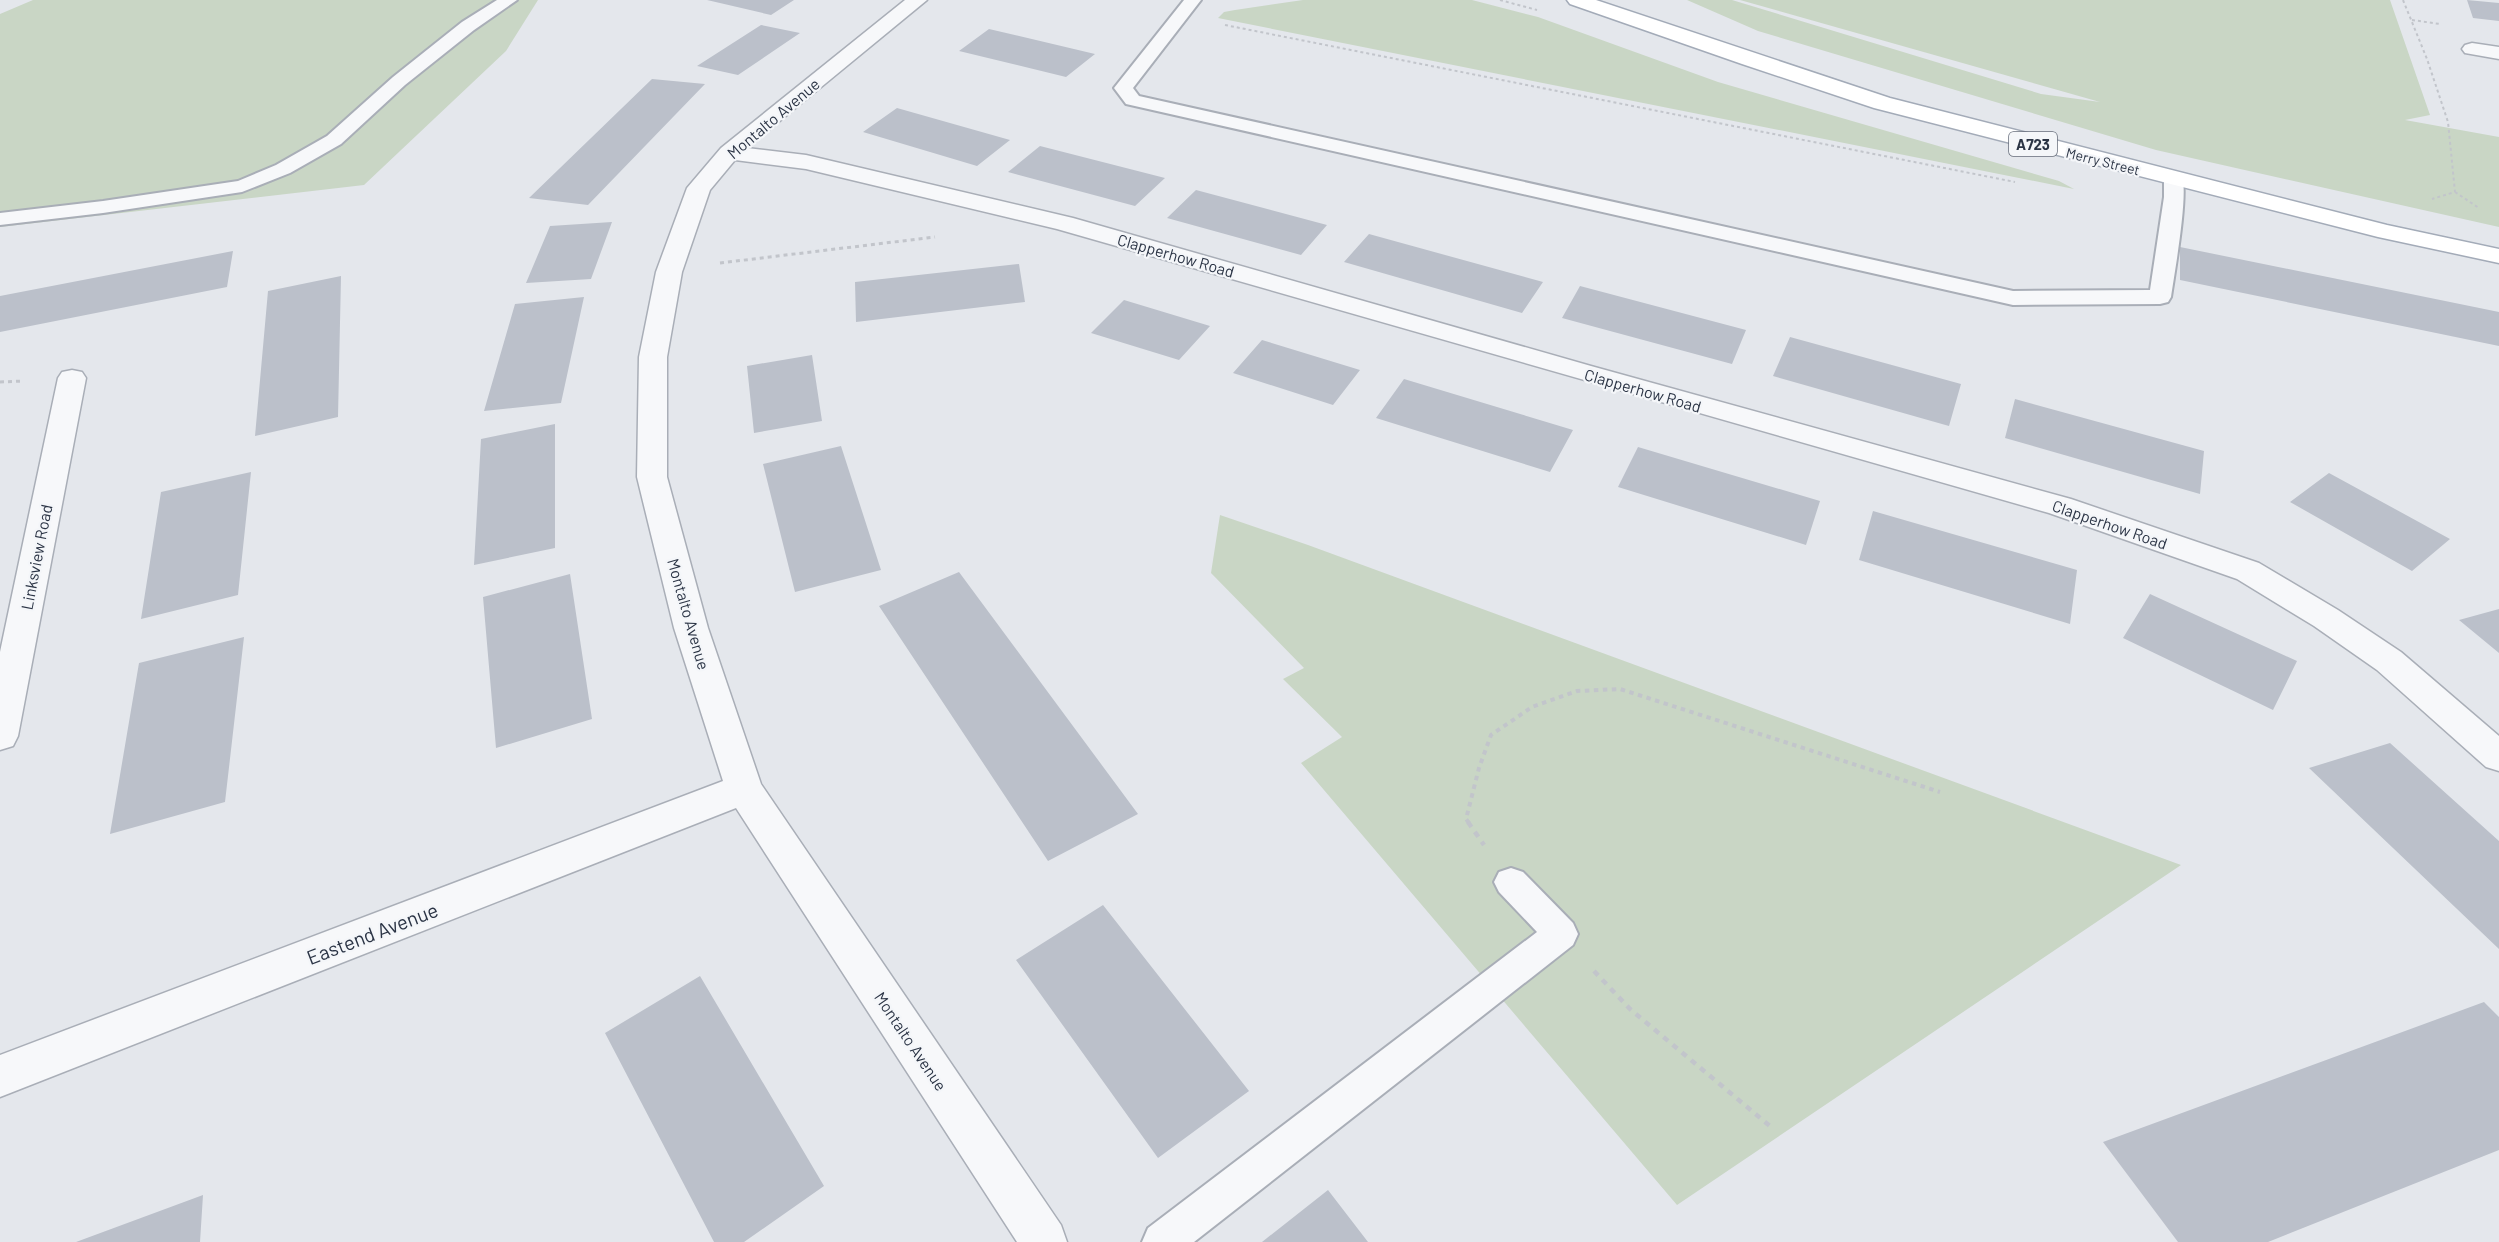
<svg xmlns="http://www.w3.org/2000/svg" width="2499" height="1242" font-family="Barlow,sans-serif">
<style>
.green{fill:#c9d6c5}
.building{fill:#bbc0ca}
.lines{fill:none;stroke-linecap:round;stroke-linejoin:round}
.lane-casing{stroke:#a9aeb7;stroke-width:4}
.street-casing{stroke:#a9aeb7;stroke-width:3}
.primary-casing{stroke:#a3abb8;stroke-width:3}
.path-far3{stroke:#c2c5cb;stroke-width:2;stroke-dasharray:3 3;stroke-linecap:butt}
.path-far2{stroke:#c2c5cb;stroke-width:3;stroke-dasharray:4 4;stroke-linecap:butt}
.path-far1{stroke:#c2c5cb;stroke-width:4;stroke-dasharray:4.5 4.5;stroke-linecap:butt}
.path{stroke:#c2c5cb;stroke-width:4.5;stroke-dasharray:6 6;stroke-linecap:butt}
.lane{fill:#f7f8fa;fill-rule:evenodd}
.street{fill:#f7f8fa;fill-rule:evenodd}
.primary{fill:#fff;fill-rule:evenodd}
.labels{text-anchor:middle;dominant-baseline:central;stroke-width:4.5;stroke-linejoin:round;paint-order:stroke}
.far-street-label{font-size:14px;fill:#2b3445;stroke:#f4f6f9}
.shield{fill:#f4f6f9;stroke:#676e7b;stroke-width:1.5}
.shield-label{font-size:15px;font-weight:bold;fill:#2b3445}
.street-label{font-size:16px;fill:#2b3445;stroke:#f4f6f9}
.near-street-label{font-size:20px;fill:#2b3445;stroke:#f4f6f9}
</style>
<rect width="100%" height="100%" fill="#e4e7ec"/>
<!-- green -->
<path class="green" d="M33,0h505l-32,51 -142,134 -364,42v-213z
M1303,0h169l66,17 180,65 341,99 15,8 -856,-171 6,-6 11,-2z
M1687,0h45l309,94 59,8 -360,-102h650l40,115 -25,5 94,17v90l-343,-77 -398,-119z
M1220,515l88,30 873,320 -504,340 -376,-442 41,-26 -59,-58 21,-11 -93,-95z"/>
<!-- building -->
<path class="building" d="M707,0h87l-23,15z
M2467,0l32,3v18l-26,-3z
M761,25l39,8 -62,42 -41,-9z
M989,29l106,25 -29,23 -107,-26z
M652,79l53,5 -117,121 -59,-7z
M897,108l113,32 -33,26 -114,-34z
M1040,146l125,32 -30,28 -127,-34z
M1196,190l131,35 -26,30 -134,-37z
M612,222l-21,57 -65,4 24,-57z
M1369,234l174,48 -21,31 -178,-51z
M2180,247l319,65v34l-319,-66z
M233,251l-6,36 -227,45v-36z
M1019,264l6,38 -169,20 -1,-40z
M341,276l-3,141 -83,19 13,-145z
M1580,286l166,44 -14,34 -170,-46z
M584,297l-23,106 -77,8 31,-107z
M1124,300l86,26 -31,34 -88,-27z
M1790,337l171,47 -12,42 -176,-50z
M1262,340l98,30 -27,35 -100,-32z
M812,355l10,66 -68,12 -7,-67z
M1404,379l169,51 -23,42 -174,-54z
M2015,399l189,52 -4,43 -195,-56z
M555,424v124l-81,17 7,-126z
M841,446l40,124 -86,22 -32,-128z
M1638,447l182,54 -14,44 -188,-58z
M251,472l-13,123 -97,24 20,-127z
M2329,473l121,66 -38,32 -122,-69z
M1873,511l204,59 -7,54 -211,-64z
M959,572l179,242 -90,47 -169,-255z
M570,574l22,145 -96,29 -13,-151z
M2150,594l147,67 -24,49 -150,-72z
M2499,609v44l-40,-33z
M244,637l-19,165 -115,32 29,-171z
M2390,743l109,98v108l-190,-181z
M1103,905l146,186 -91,67 -142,-198z
M700,976l124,210 -80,56h-30l-109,-209z
M2484,1002l15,15v133l-231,92h-90l-75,-100z
M1328,1190l40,52h-106z
M203,1195l-3,47h-124z"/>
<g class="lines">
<!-- lane casing -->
<g class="lane-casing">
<path id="lane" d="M497,0h20l-43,30 -69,55 -64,59 -51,29 -48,19 -139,21 -103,12v-12l103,-12 135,-20 38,-16 51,-29 66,-59 69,-55z
M1184,0h17l-68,88 6,8 874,195 137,-1 14,-93v-19l3,-4h14c9,13 -7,102 -10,123l-3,5 -8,2 -147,1 -887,-201 -12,-16z
M1511,868l12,4 50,51 5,11 -5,11 -379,297h-52l6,-14 389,-296 -38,-40 -5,-10 5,-10z"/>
</g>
<!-- street casing -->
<g class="street-casing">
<path id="street" d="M905,0h22l-180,148 59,7 267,63 518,148 480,133 188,64 79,47 63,42 98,84v35l-13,-4 -109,-97 -63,-44 -77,-47 -188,-66 -992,-284 -251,-60 -71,-9 -25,30 -28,82 -15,85v120l41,151 53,156 300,441 6,17h-50l-281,-434 -736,289v-42l723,-274 -49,-153 -37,-151 2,-120 17,-85 31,-84 34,-40z
M2472,43l27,4v12l-34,-6 -3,-4 3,-4z
M72,370l10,2 4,6 -68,358 -5,10 -13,4v-98l58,-274 4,-6z"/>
</g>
<!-- primary casing -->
<g class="primary-casing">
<path id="primary" d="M1567,0h29l294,98 497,127 112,24v14l-121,-26 -504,-129 -132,-44 -172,-60z"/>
</g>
<!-- path-far3 -->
<path class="path-far3" d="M1500,0l37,10
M2403,0l24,59 21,63 7,70 -23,7
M2412,20l28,4
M1225,25l790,157
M2455,192l24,16"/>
<!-- path-far2 -->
<path class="path-far2" d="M720,263l215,-26
M0,382l23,-1"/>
<!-- path-far1 -->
<path class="path-far1" d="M1469,823l-3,-4 13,-51 12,-33 41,-28 45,-16 43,-2 320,103"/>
<!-- path -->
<path class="path" d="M1468,822l16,23
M1594,971l36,38 141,118"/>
<!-- lane -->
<use href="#lane" class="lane"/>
<!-- street -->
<use href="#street" class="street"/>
<!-- primary -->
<use href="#primary" class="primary"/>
</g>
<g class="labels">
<!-- far-street labels -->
<g class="far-street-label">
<text transform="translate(2103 161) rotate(14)">Merry Street</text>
</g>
<!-- shield labels -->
<rect class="shield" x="2009" y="132" width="48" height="24" rx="4.5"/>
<g class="shield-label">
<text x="2033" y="144">A723</text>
</g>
<!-- street labels -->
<g class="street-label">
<text transform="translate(773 118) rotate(-40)">Montalto Avenue</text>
<text transform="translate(1176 255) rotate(16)">Clapperhow Road</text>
<text transform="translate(1643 390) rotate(16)">Clapperhow Road</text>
<text transform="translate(2110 524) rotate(19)">Clapperhow Road</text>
<text transform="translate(36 557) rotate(-79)">Linksview Road</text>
<text transform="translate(689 614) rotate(74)">Montalto Avenue</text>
<text transform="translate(911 1041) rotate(56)">Montalto Avenue</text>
</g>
<!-- near-street labels -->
<g class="near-street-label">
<text transform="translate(372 933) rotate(-21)">Eastend Avenue</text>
</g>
</g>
</svg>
